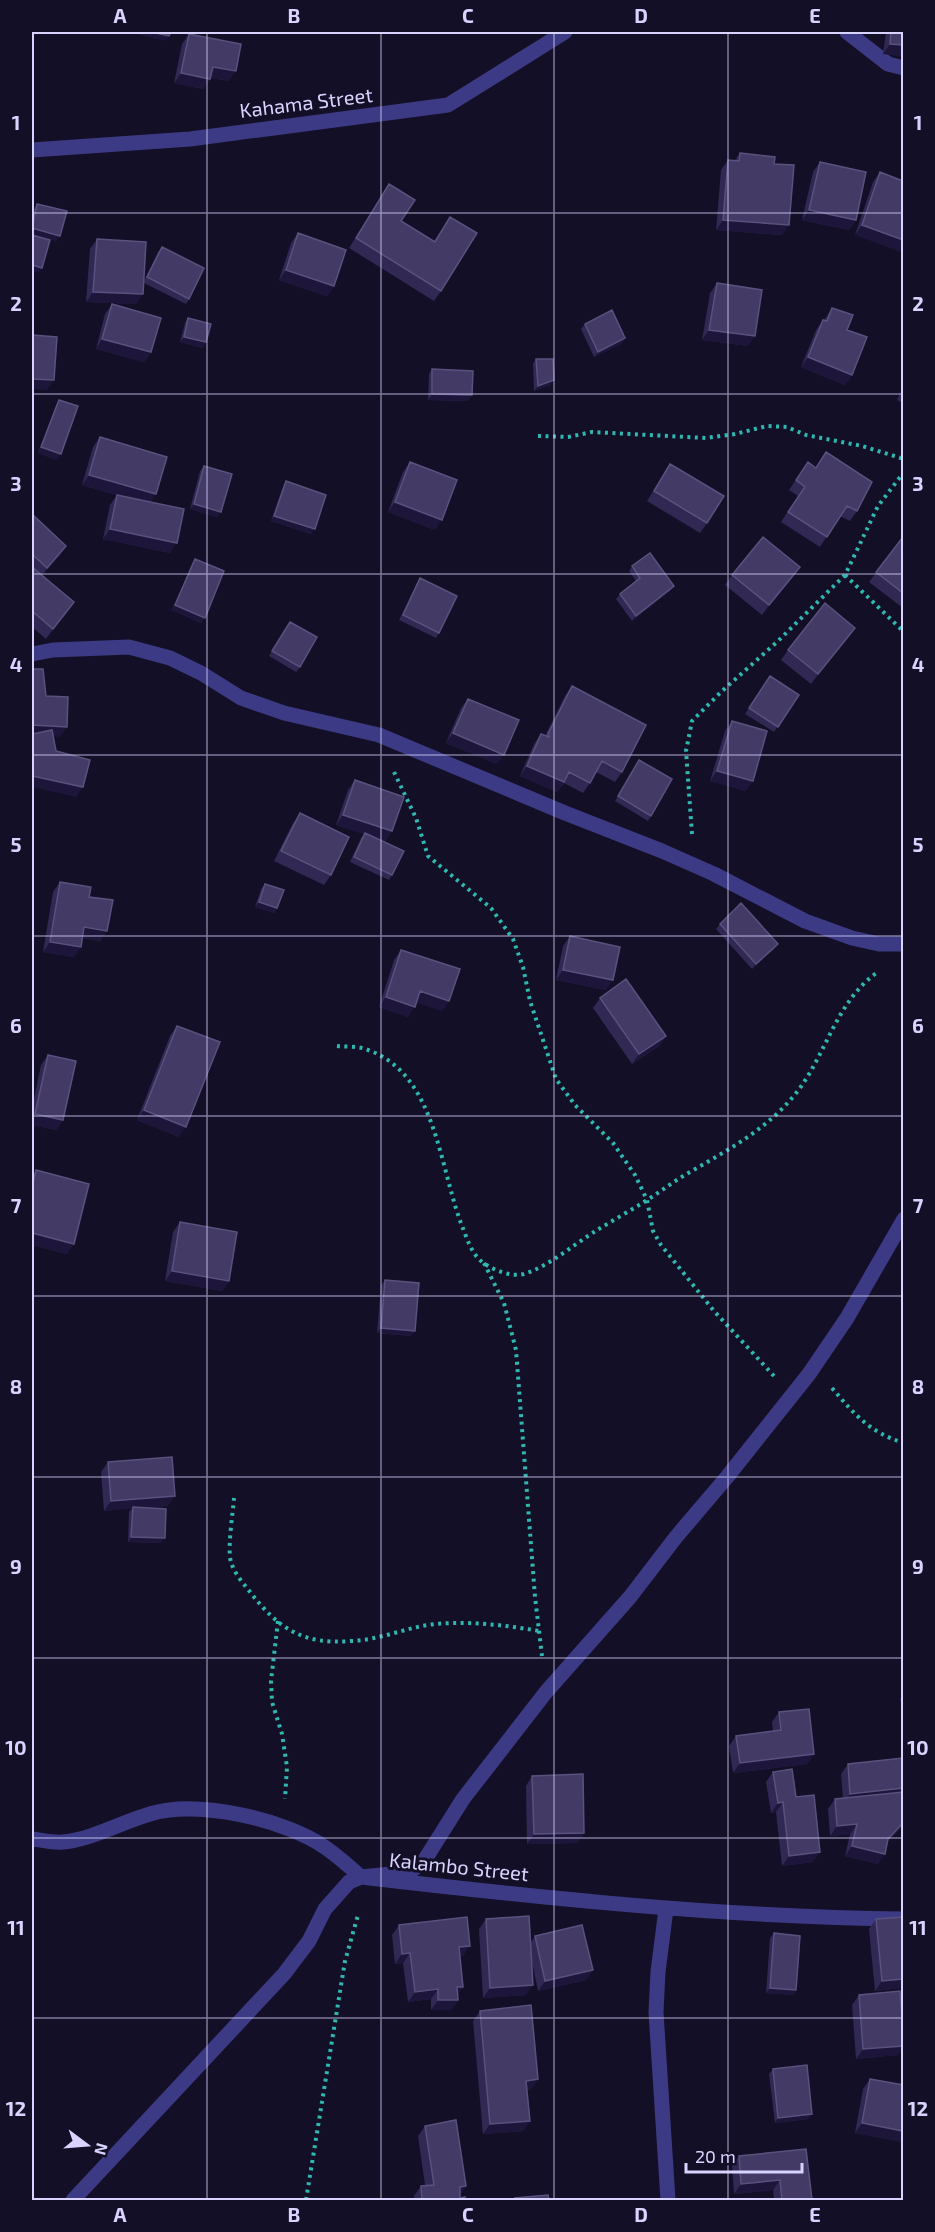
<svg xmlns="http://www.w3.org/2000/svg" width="935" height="2232" font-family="'Exo 2',sans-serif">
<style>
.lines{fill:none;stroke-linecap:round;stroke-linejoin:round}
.path{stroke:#2fb8b0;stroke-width:4;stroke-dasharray:3 4.5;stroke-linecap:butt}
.minor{stroke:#3d3a85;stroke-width:15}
.wall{fill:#312854}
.shaded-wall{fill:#1d163a}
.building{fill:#433a66;stroke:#5a527e;stroke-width:1.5}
.grid{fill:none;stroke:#d9d4ff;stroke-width:1.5;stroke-opacity:0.55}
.labels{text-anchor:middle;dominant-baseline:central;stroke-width:6;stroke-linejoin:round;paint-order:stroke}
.street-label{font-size:20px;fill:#d9d4ff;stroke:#130f26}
.neatline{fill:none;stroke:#d9d4ff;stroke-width:2}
.grid-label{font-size:20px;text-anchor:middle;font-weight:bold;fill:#d9d4ff}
</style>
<rect width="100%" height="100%" fill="#130f26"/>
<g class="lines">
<!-- path -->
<path class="path" d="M538,436l30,1 24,-5 114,6 29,-4 32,-8 20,1 19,8 56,11 42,13
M845,575l59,57
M394,772l22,46 12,38 63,52 22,31 10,28 7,34 26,78 19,26 38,38 22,32 12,25 6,31 8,14 53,66 60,65
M692,834l-6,-83 6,-30 30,-30 55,-49 68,-67 33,-69 26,-34
M337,1046c10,1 22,0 31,4 70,25 71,121 96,181 5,13 9,25 21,33 11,7 26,13 39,10 25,-8 48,-28 70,-42 16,-10 34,-20 50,-30 16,-10 30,-21 46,-30 36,-21 74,-41 102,-74 34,-39 42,-96 86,-126
M484,1263l20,40 12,47 19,247 7,59
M832,1388c23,27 37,44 72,55
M234,1498c-1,14 -7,52 -3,64 3,11 12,21 19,30 29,37 53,53 101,49 29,-1 56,-14 84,-17 35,-3 70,1 104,7
M278,1621l-7,60 1,21 10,32 5,33 -2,32
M306,2200l39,-239 13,-46"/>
<!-- minor -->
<path class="minor" d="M847,32l41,32 16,4
M32,150l158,-11 258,-34 117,-73
M32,654l21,-4 76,-3 41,11 31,15 40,25 43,15 95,22 186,78 97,38 52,23 91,47 47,17 27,6h25
M32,1839c10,1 21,4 31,3 30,-3 59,-20 87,-28 47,-15 137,6 176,34 13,9 24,19 35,29 180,21 361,40 543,42
M666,1909l-8,63 -2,40 12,188
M73,2200l211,-226 25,-33 16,-32 24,-27 12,-5 40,-4 13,-4 10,-8 39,-62 83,-107 84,-95 46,-60 51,-60 82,-103 38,-56 57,-99"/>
</g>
<!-- wall -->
<path class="wall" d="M886,32h17v24l-20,-2z
M189,34l40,47 -18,-3 -8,11 -29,-6 8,-39z
M740,153l42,82 -66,-5 5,-60 7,-10h7z
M820,162l36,58 -7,10 -47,-10 11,-48z
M880,172l23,9 -48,54 18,-53z
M389,184l12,37 33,20 16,-24 -9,74 -7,10 -85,-53z
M37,204l20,37 -25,-7v-15l2,-10z
M298,233l36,53 -7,10 -48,-16 12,-37z
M97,239l47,42 14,-29 4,-5 27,52 -3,5 -42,-21 -8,21 -50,-2 4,-53z
M717,283l31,63 -46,-6 8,-47z
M112,304l39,48 -7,10 -48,-13 9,-35z
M832,308l15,22 5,45 -7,10 -44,-18 15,-37 7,-10h1z
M188,318l15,30 -23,-6 5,-19z
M585,324l40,14 -4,6 -27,13 -13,-28z
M536,359l15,26 -17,6 -1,-27z
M432,369l40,26 -4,6 -40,-1 1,-26z
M903,387v16l-6,-3z
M59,400l-2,60 -19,-7 18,-48z
M100,437l51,65 19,51 -67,-14 7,-34 7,-10 -35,-10 11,-38z
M826,452l31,59 -7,10 -10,-5 -20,31 -39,-25 17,-26 -9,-6 19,-28 8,6z
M410,462l25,68 -47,-18 15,-40z
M670,464l37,59 -7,10 -53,-32z
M204,466l17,46 -4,5 -27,-8 10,-38z
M286,481l25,53 -40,-13 12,-34z
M32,514l34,32 -7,10 -17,20 32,26 -28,37 -14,-12z
M903,537v71l-34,-26z
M195,559l10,59 -4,5 -29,-13 20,-46z
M632,566l42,20 -4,5 -38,30 -16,-22 4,-5 16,-13 -7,-10z
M800,567l-38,48 -37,-30 7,-10z
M420,578l19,55 -3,5 -37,-18 18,-37z
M286,627l14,40 -4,5 -27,-16z
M855,628l-44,56 -30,-24 7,-10z
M770,676l29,19 -25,37 -29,-18z
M572,686l50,86 -7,10 -19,-10 -6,11 -7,10 -19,-10 -7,9 -37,-16 14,-32 7,-10 4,2 20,-40z
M468,699l29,65 -51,-21 15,-35z
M732,721l14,70 -36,-10 15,-50z
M639,760l12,56 -3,5 -33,-20z
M355,780l37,51 -7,10 -10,-3 17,37 -3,5 -39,-18 11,-24 3,-4 -28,-9 12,-35z
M300,813l31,62 -7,10 -50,-24 19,-38z
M60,882l29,15 18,34 -7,10 -18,-3 -8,19 -31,-5 10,-60z
M265,884l12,24 -3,5 -19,-6 6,-18z
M720,924l58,20 -4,5 -22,20 -36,-40z
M570,936l36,54 -50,-10 7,-34z
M401,950l48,51 -7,10 -26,-9 -8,15 -29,-10 15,-47z
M600,998l66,38 -7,10 -27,18 -39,-56z
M177,1026l2,111 -42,-17 33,-84z
M48,1055l15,65 -7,10 -24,-5v-17l9,-43z
M36,1170l31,84 -35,-9v-69z
M180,1222l49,59 -7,10 -57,-10 8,-49z
M385,1280l26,56 -34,-3 4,-48z
M108,1462l60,44 -26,2 19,35 -33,-1 1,-30 3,-4 -28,3 -3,-39z
M903,1567v32h-2z
M903,1694v15l-3,-10z
M779,1712l35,42 -7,10 -74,9 -4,-27 7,-10 37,-5 -1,-9z
M848,1764l52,65 -13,13 -9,22 -33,-8 5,-22 -20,2 -2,-27 7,-10 8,-1 -2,-24z
M773,1772l23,25 17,65 -31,4 -6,-54 -5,1 -5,-31z
M532,1776l52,57 -7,10 -50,1 -1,-58z
M486,1919l45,23 4,-6 58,34 -7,10 -48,11 -6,-29 -6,33 -43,3 -4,-69z
M876,1919l27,69 -28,3 -6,-62z
M399,1925l64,31h-3l-2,44 -7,10h-20v-11l-23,3 -5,-39 -8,1 -3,-29z
M774,1933l22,57 -3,5 -27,-2 4,-55z
M859,1995l39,60 -42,4 -4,-54z
M480,2011l58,68 -7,10 -4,1 3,31 -7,10 -40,3 -10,-113z
M773,2069l39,45 -4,5 -33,4 -6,-49z
M870,2079l33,6v57l-48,-9 8,-44z
M425,2126l41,60 -6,9v3l5,2h-57l1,-1h5v-3l7,-10 4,-1 -7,-49z
M806,2149l6,51h-38l-1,-10 -39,4 -2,-28 7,-10z"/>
<!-- shaded-wall -->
<path class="shaded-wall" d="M128,32h23l18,4 -3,5z
M890,44l13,1v11l-20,-2z
M213,67l23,4 -7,10 -23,-4z
M181,73l29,6 -7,10 -29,-6z
M809,210l47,10 -7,10 -47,-10z
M723,220l66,5 -7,10 -66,-5z
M862,225l41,15v13l-48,-18z
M32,229l28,7 -3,5 -25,-7z
M32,265l10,3 -3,5 -7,-2z
M286,270l48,16 -7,10 -48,-16z
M93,292l50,2 -7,10 -50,-2z
M709,330l46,6 -7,10 -46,-6z
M184,337l22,5 -3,6 -23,-6z
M625,338l-4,6 -27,13 4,-5z
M102,339l49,13 -7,10 -48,-13z
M808,357l44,18 -7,10 -44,-18z
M32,379l22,1 -7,10 -15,-1z
M554,380l-3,5 -17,6 4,-5z
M432,394l40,1 -4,6 -40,-1z
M41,447l20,7 -4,6 -19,-7z
M89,475l67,19 -7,10 -67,-19z
M395,502l47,18 -7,10 -47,-18z
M194,504l27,8 -4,5 -27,-8z
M274,516l41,13 -4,5 -40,-13z
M110,529l67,14 -7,10 -67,-14z
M66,546l-7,10 -19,22 7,-10z
M800,567l-7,10 -31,38 7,-10z
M674,586l-4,5 -38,30 4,-5z
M74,602l-7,10 -21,27 7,-10z
M175,605l30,13 -4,5 -29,-13z
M855,628l-7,10 -37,46 7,-10z
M32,725l35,2 -7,10 -28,-2z
M453,733l51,22 -7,9 -51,-21z
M527,766l37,16 -7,10 -37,-16z
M717,771l36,10 -7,10 -36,-10z
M32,776l51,11 -7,10 -44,-10z
M343,815l49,16 -7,10 -49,-16z
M259,902l18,6 -3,5 -19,-6z
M84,927l23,4 -7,10 -23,-4z
M50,942l31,5 -7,10 -31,-5z
M778,944l-4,5 -22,20 4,-5z
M563,970l50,10 -7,10 -50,-10z
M420,991l29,10 -7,10 -29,-10z
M386,997l29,10 -7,10 -29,-10z
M666,1036l-7,10 -27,18 7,-10z
M144,1110l42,17 -7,10 -42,-17z
M35,1114l28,6 -7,10 -24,-5v-6z
M32,1233l42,11 -7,10 -35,-9z
M172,1271l57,10 -7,10 -57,-10z
M381,1328l34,3 -4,5 -34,-3z
M175,1496l-7,10 -64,5 7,-10z
M131,1537l34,1 -4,5 -33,-1z
M814,1754l-7,10 -74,9 7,-10z
M903,1788v4l-60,12 7,-10z
M783,1802l-7,10 -5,1 7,-10z
M903,1823l-3,6 -19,20 7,-10z
M857,1824l-7,10 -20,2 7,-10z
M584,1833l-7,10 -50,1 7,-10z
M852,1846l33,8 -7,10 -33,-8z
M820,1852l-7,10 -31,4 7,-10z
M470,1946l-7,10 -11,1 7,-10z
M410,1953l-7,10 -8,1 7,-10z
M593,1970l-7,10 -48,11 7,-10z
M903,1979v9l-28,3 7,-10z
M533,1985l-7,10 -43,3 7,-10z
M457,1987h6l-7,10z
M770,1988l26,2 -3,5 -27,-2z
M438,1989l-7,10 -23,3 7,-10z
M438,2000h20l-7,10h-20z
M903,2046v1l-5,8 -42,4 7,-10z
M538,2079l-7,10 -12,2 7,-10z
M812,2114l-4,5 -33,4 3,-5z
M530,2121l-7,10 -40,3 7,-10z
M862,2123l41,8v11l-48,-9z
M780,2180l-7,10 -39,4 7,-10z
M466,2186l-7,10 1,-9z"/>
<!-- building -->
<path class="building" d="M151,32h20l-2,4z
M891,32h12v13l-13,-1z
M189,34l52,10 -5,27 -23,-4 -3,12 -29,-6z
M740,153l35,4 -1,7 20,1 -5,60 -66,-5 5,-60 11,1z
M820,162l46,10 -10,48 -47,-10z
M880,172l23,9v59l-41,-15z
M389,184l26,16 -14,21 34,21 15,-25 27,16 -36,58 -85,-53z
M37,204l30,7 -7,25 -28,-8z
M298,233l48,17 -12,36 -48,-16z
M32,235l18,5 -8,28 -10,-3z
M97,239l49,3 -3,52 -50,-2z
M162,247l42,21 -15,31 -42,-22z
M717,283l45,7 -7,46 -46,-6z
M112,304l49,14 -10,34 -49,-13z
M832,308l21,7 -6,15 20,7 -15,38 -44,-18 15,-37 4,1z
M612,310l13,28 -27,14 -13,-28z
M188,318l23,6 -5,18 -22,-5z
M32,335l25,2 -3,43 -22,-1z
M536,359h17l1,21 -16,6z
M432,369l41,2 -1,24 -40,-1z
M59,400l19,6 -17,48 -20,-7z
M100,437l67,20 -11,37 -67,-19z
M826,452l46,30 -15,29 -10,-5 -20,31 -39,-25 17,-25 -9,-7 12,-18 8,6z
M410,462l47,18 -15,40 -47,-18z
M670,464l54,32 -17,27 -53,-32z
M204,466l28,8 -11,38 -27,-8z
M286,481l40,14 -11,34 -41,-13z
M117,495l67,14 -7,34 -67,-14z
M32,514l34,32 -19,22 -15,-14z
M763,537l37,30 -31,38 -37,-30z
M903,537v56l-27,-21z
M650,553l24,33 -38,30 -16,-22 20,-16 -8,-12z
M195,559l29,12 -19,47 -30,-13z
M32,567l42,35 -21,27 -21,-18z
M420,578l37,18 -18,37 -36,-18z
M825,603l30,25 -37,46 -30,-24z
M290,622l27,15 -17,30 -28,-16z
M32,669h11l3,27 22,1 -1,30 -35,-2z
M770,676l29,19 -21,32 -29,-19z
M572,686l74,39 -24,47 -20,-11 -12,22 -21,-11 -5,10 -37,-16 14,-32 8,3 -1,-3z
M468,699l51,21 -15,35 -51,-22z
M732,721l35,10 -14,50 -36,-10z
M52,730l4,21 34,9 -7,27 -51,-11v-42z
M639,760l33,19 -21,37 -33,-20z
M355,780l49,17 -12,34 -49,-16z
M300,813l49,24 -18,38 -50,-24z
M365,833l39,18 -12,24 -38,-18z
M60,882l31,5 -2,10 24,3 -6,31 -23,-4 -3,20 -31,-5z
M265,884l19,6 -7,18 -18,-6z
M741,903l37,41 -22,20 -36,-40z
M570,936l50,11 -7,33 -50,-10z
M401,950l59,19 -11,32 -29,-10 -5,16 -29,-10z
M626,979l40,57 -27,18 -39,-56z
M177,1026l43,16 -34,85 -42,-17z
M48,1055l28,6 -13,59 -28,-6z
M36,1170l53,14 -15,60 -42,-11v-45z
M180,1222l57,10 -8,49 -57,-10z
M385,1280l34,3 -4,48 -34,-3z
M172,1457l3,39 -64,5 -3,-39z
M133,1507l33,2 -1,29 -34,-1z
M809,1709l5,45 -74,9 -4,-27 45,-6 -2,-18z
M903,1758v30l-53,6 -2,-30z
M792,1769l4,28 18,-2 6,57 -31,4 -6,-54 -5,1 -5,-31z
M583,1774l1,59 -50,1 -2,-58z
M903,1792v31l-15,16 -3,15 -33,-8 5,-22 -20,2 -2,-27z
M529,1916l4,69 -43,3 -4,-69z
M467,1917l3,29 -11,1 4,40h-6l1,13h-20v-11l-23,3 -5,-39 -8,1 -3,-29z
M903,1917v62l-21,2 -6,-62z
M582,1925l11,45 -48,11 -10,-45z
M774,1933l26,3 -4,54 -26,-2z
M900,1991l3,41v14l-40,3 -4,-54z
M531,2005l7,74 -12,2 4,40 -40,3 -10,-113z
M807,2065l5,49 -34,4 -5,-49z
M870,2079l33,6v46l-41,-8z
M456,2120l10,66 -6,1v11l5,-1v3h-56v-1h13l-1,-13 13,-1 -9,-59z
M806,2149l6,51h-30l-2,-20 -39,4 -2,-28z
M548,2195l1,5h-33l-1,-2z"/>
<!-- grid -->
<path class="grid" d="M207,32v2168M381,32v2168M554,32v2168M728,32v2168M32,213h872M32,394h872M32,574h872M32,755h872M32,936h872M32,1116h872M32,1296h872M32,1477h872M32,1658h872M32,1838h872M32,2018h872"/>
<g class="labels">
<!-- street labels -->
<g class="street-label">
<text transform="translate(306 102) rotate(-7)">Kahama Street</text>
<text transform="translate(459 1866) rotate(6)">Kalambo Street</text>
</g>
</g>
<!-- border -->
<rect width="935" height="2232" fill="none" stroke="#130f26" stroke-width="66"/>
<!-- north arrow -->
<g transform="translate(87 2145) rotate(106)" stroke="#130f26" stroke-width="4.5" paint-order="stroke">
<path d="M0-4.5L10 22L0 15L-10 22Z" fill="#d9d4ff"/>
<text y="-9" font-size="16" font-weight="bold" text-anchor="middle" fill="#d9d4ff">N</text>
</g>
<!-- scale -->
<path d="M686 2163v9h116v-9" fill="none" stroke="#d9d4ff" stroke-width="3"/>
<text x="695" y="2163" font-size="18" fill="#d9d4ff" stroke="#130f26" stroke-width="4.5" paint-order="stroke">20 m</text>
<rect x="33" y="33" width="869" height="2166" class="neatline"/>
<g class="grid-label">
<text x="120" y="23">A</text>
<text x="294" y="23">B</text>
<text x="468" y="23">C</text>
<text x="641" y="23">D</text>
<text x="815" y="23">E</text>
<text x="16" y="130">1</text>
<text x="918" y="130">1</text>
<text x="16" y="311">2</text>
<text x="918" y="311">2</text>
<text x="16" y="491">3</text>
<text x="918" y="491">3</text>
<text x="16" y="672">4</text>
<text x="918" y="672">4</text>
<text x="16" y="852">5</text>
<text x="918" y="852">5</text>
<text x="16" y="1033">6</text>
<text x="918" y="1033">6</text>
<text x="16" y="1213">7</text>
<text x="918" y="1213">7</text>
<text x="16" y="1394">8</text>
<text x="918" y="1394">8</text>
<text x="16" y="1574">9</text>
<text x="918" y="1574">9</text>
<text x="16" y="1755">10</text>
<text x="918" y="1755">10</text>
<text x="16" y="1935">11</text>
<text x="918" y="1935">11</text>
<text x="16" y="2116">12</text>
<text x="918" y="2116">12</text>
<text x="120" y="2222">A</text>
<text x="294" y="2222">B</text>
<text x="468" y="2222">C</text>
<text x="641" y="2222">D</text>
<text x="815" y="2222">E</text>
</g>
</svg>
